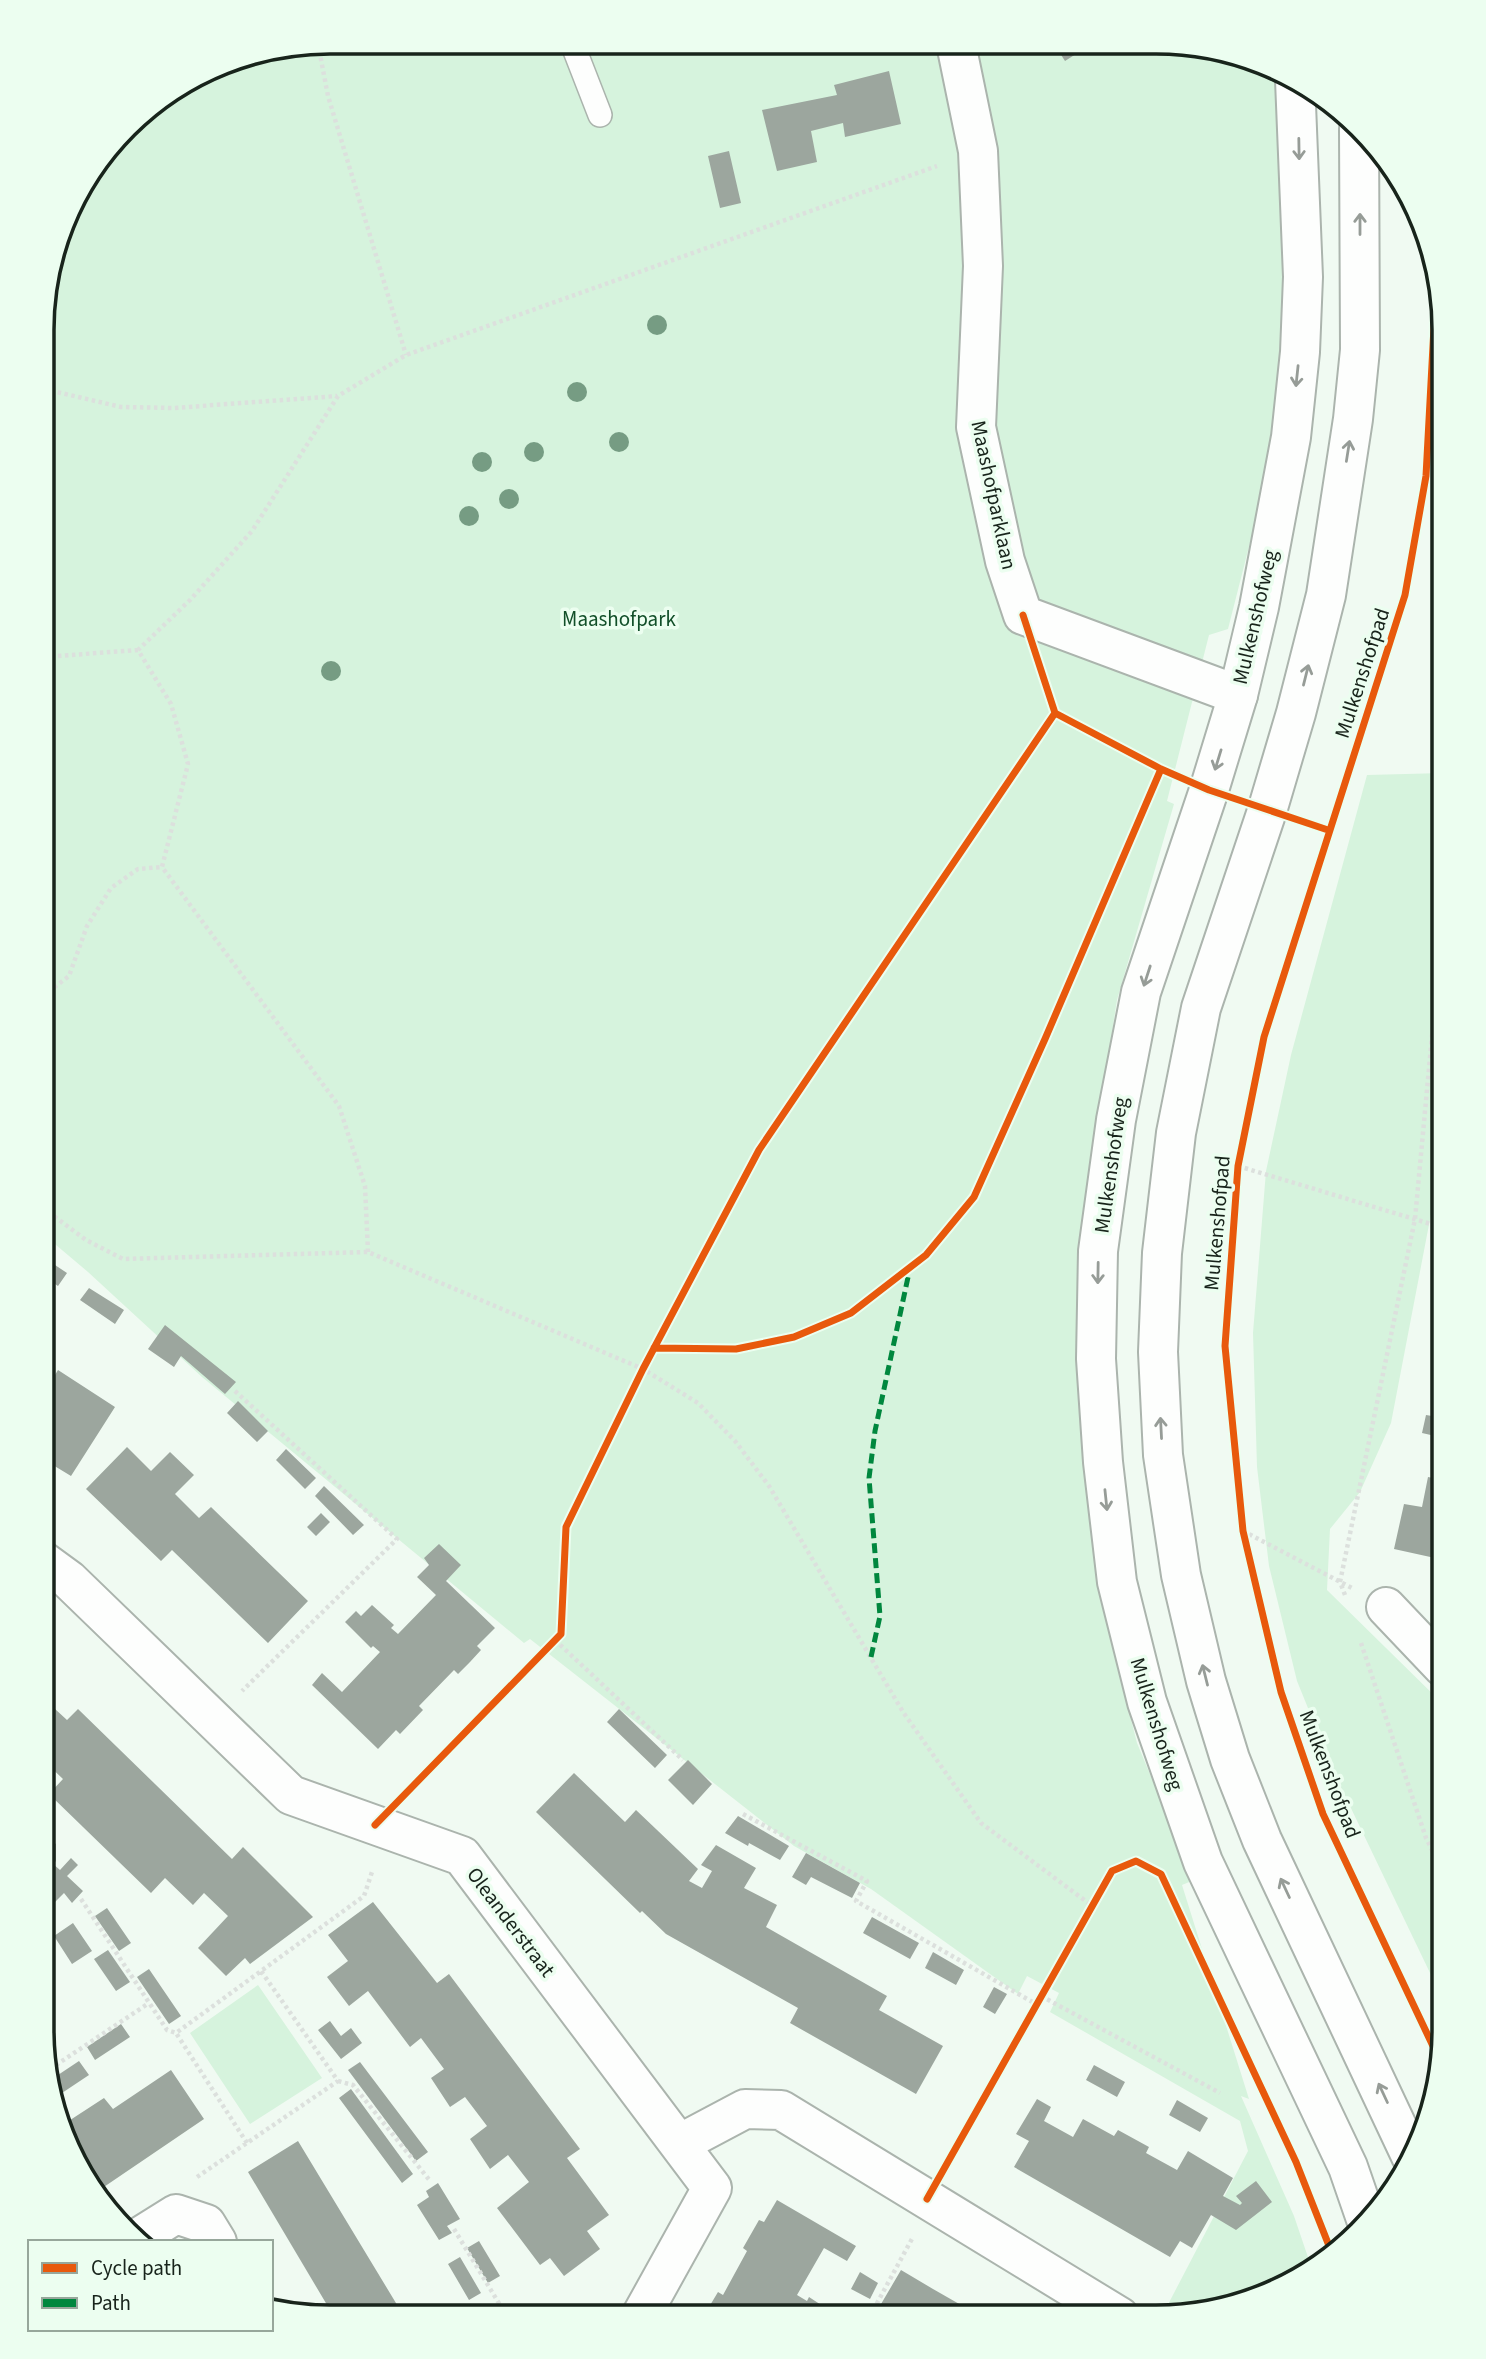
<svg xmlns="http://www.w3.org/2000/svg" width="1486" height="2359" font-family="'Source Sans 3',sans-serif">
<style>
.green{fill:#d6f3dd}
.building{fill:#9ca69e}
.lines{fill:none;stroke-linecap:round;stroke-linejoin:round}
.lane-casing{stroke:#abb4ad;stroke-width:26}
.street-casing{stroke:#abb4ad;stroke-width:42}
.secondary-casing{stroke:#abb4ad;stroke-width:42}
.path{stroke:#dce0dd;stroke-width:4.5;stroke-dasharray:3.5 3.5;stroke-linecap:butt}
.lane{stroke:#fdfefd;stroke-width:23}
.street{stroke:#fdfefd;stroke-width:38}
.secondary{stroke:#fdfefd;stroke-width:38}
.quiet{stroke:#00873e;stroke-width:5;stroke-dasharray:10 5;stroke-linecap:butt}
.cycleway-casing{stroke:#ecfef0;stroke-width:11}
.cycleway{stroke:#e8590c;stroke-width:7}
.tree{fill:#769c83}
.oneway{stroke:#969c97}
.labels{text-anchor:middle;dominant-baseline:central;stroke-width:7;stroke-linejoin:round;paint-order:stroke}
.street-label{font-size:21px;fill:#18241b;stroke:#ecfef0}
.park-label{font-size:21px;fill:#124f29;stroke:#ecfef0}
.rim{fill:none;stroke:#18241b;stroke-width:3.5}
</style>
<rect width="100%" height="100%" fill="#f0faf2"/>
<!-- green -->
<path class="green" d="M330,42l864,3 72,19 17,10 9,213 -24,185 -40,157 -19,6 -42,166 7,3 -57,196 -19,123 -16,287 3,72 15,116 37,145 57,137 -12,5 67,214 -8,-3 53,120 18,53 -45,26 -105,21 86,-165 -8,-30 -190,-109 9,-19 -32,-17 -9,18 -147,-105 -77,-43 -264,-207 -6,4 -322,-266 -114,-105 -45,-38 1,-941 28,-91 68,-88 80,-50z
M1444,773v324l-8,91 -45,235 -31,69 -30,37 -3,61 116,114v296l-107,-223 -39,-96 -28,-115 -12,-99 -4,-134 13,-162 25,-116 76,-280z
M258,1985l64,93 -72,46 -60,-91z"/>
<!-- building -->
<path class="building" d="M1054,44h31l2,3 -22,14z
M889,71l12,53 -56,13 -2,-14 -32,8 6,31 -40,9 -15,-61 75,-15 -3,-10z
M729,151l12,52 -21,5 -12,-52z
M43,1257l24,16 -9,13 -15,-10z
M89,1288l35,22 -9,14 -35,-24z
M165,1325l71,57 -11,12 -44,-38 -7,11 -26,-18z
M58,1370l57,37 -44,69 -28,-17v-71l3,2z
M238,1401l30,30 -11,11 -30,-29z
M1426,1415l18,3v20l-22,-5z
M127,1447l24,24 19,-19 24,23 -19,19 24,24 12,-11 97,94 -40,42 -96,-93 -11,11 -75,-72z
M286,1449l30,29 -11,11 -29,-29z
M1428,1477l16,3v80l-50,-11 10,-45 18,3z
M324,1486l40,39 -11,10 -38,-39z
M321,1513l9,9 -14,14 -9,-9z
M439,1544l22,21 -15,16 49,47 -18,18 4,4 -11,12 -12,12 -4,-4 -35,36 4,4 -23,24 -4,-4 -18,19 -66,-64 10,-12 20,19 38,-40 -7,-6 -2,2 -26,-26 11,-11 5,5 11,-11 22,20 -3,3 7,6 38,-39 -19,-18 12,-12 -5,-7z
M42,1697l25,23 11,-11 154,150 11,-12 70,70 -63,47 -5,-6 -19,18 -28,-28 30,-32 -24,-23 -11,12 -28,-27 -14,15 -102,-99 14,-15 -21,-20z
M619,1709l48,46 -12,13 -48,-46z
M688,1760l24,24 -19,21 -25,-25z
M574,1773l51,49 11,-12 62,59 -9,12 13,7 10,-17 -11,-6 15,-20 40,23 -12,20 33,17 -11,22 121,69 -8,14 64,36 -27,48 -126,-71 8,-15 -132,-74 -24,-23 -2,2 -104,-101z
M738,1816l51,30 -9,14 -31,-17 -1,3 -23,-13z
M53,1842l3,2v17l-3,3 7,6 11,-12 7,7 -11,11 16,15 -11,12 -8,-10 -11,11 -11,-11v-38z
M806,1853l54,30 -8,15 -41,-21 -5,8 -14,-8z
M373,1902l64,81 12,-9 131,175 -13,9 42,57 -22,16 13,18 -36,27 -14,-18 -10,7 -43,-57 32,-26 -21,-27 -18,14 -20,-30 17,-13 -22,-29 -15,10 -19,-29 13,-9 -23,-31 -11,9 -42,-56 -19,15 -22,-29 21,-16 -20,-26z
M107,1908l24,35 -12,8 -24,-35z
M872,1917l47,26 -9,16 -47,-26z
M73,1923l19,28 -20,13 -18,-28z
M108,1950l22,32 -14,9 -22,-32z
M933,1952l31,18 -8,15 -31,-17z
M149,1969l32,47 -12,8 -32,-47z
M994,1987l13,7 -12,20 -12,-7z
M330,2021l11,15 10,-8 11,15 -21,16 -23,-29z
M121,2024l9,13 -35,23 -8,-13z
M43,2034l11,16 -7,5z
M79,2061l10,14 -33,22 -4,-18z
M360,2062l68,90 -12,9 -68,-91z
M1094,2065l31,17 -8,15 -31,-17z
M171,2070l33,49 -109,74 -31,-53 -3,-14 43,-28 9,11z
M351,2089l62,85 -11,9 -63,-85z
M1037,2099l14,8 -7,14 29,16 10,-18 31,17 4,-6 31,17 -3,6 31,17 11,-19 45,27 -10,18 17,9 2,-2 -6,-7 20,-15 16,21 -36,28 -25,-15 -19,33 -12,-7 -10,16 -156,-90 15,-26 -13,-7z
M1177,2100l31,18 -8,14 -31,-17z
M298,2141l104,172 14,-8 6,10h-89l-85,-143z
M438,2183l22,36 -13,7 5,7 -13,7 -22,-35 12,-8 -3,-6z
M777,2200l79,46 -9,15 -23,-13 -27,47 10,6 2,-4 29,19h-113l-16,-9 9,-15 5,3 24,-44 -4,-3 16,-28 5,2z
M479,2241l21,35 -12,7 -21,-35z
M460,2257l21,36 -12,7 -21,-36z
M901,2270l32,19 49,28 -108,-1z
M860,2272l18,11 -8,16 -19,-10z
M489,2304l7,11h-25z"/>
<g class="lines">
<!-- lane casing -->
<g class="lane-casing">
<path id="lane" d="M572,43l28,72"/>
</g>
<!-- street casing -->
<g class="street-casing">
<path id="street" d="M956,44l22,107 5,115 -7,161 29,134 18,54 215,80
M43,1561l26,19 222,215 171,61 250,332 -71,128
M1386,1607l57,60
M679,2144l66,-35 36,1 339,207
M136,2239l40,-25 30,10 11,18"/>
</g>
<!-- secondary casing -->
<g class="secondary-casing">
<path id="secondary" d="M1295,80l8,197 -3,75 -9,85 -32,170 -21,88 -29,95 -68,202 -25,128 -18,131 -2,108 7,103 14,120 30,120 56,160 145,305 19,55
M1359,129l1,221 -7,69 -27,176 -30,118 -29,98 -66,197 -25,125 -14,120 -4,99 5,103 18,120 25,106 24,78 32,81 149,316"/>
</g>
<!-- path -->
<path class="path" d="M318,44l10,52 78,259
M44,389l77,18 53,1 163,-12
M1426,476l18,1
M44,657l94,-7
M43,996l26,-20 18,-50 24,-38 27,-19 24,-2
M1238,1166l206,62
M43,1208l43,32 37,19 245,-7 275,117 55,34 37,38 34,45 134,226 78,111 110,82
M368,1252l-3,-66 -26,-80 -177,-239 26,-103 -17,-60 -33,-54 52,-50 62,-69 86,-135 68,-41 531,-189
M235,1391l162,148 -155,152
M1243,1531l109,57
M1345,1595l-5,-13 75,-363 29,-312
M555,1640l128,120
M1361,1643l65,195 17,34
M743,1814l124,67 -11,20 180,103
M81,1899l86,131 9,3
M1041,1996l179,97
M50,2069l99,-66
M338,2081l15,4 78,97
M247,2143l-71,-110 188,-137 9,-27
M197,2177l141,-96 -77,-110
M454,2229l52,86
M870,2316l43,-79"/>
<!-- lane -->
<use href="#lane" class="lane"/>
<!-- street -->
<use href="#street" class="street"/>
<!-- secondary -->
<use href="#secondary" class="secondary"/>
<!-- quiet -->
<path class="quiet" d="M871,1657l9,-41 -11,-138 6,-47 35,-163"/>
<!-- cycleway casing -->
<g class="cycleway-casing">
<path id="cycleway" d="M1436,290l-10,186 -21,119 -141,442 -26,129 -13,180 18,185 38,161 42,122 118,249
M1023,615l32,98
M654,1348l82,1 58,-12 57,-24 75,-58 48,-58 71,-158 116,-270
M375,1825l186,-191 5,-107 77,-158 116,-219 296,-437 106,56 48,21 119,40
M927,2199l185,-328 24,-10 25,13 135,288 37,94"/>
</g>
<!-- cycleway -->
<use href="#cycleway" class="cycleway"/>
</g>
<!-- trees -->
<g class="tree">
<circle cx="657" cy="325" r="10"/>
<circle cx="577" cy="392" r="10"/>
<circle cx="619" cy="442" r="10"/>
<circle cx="534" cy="452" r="10"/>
<circle cx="482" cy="462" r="10"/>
<circle cx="509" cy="499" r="10"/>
<circle cx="469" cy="516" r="10"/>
<circle cx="331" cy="671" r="10"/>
</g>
<!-- one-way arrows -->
<defs><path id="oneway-shaft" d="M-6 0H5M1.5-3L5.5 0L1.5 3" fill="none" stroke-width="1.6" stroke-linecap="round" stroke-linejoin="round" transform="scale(1.75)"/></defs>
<g class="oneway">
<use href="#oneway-shaft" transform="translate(1299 149) rotate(89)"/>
<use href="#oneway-shaft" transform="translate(1360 224) rotate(-90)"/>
<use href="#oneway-shaft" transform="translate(1297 376) rotate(96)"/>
<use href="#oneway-shaft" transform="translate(1348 451) rotate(-81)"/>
<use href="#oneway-shaft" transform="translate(1306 675) rotate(-76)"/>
<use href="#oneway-shaft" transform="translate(1218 760) rotate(107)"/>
<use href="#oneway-shaft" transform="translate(1147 976) rotate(108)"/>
<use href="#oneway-shaft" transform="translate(1098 1273) rotate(91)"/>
<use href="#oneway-shaft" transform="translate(1161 1428) rotate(-93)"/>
<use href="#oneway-shaft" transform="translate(1106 1500) rotate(84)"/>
<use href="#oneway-shaft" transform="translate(1205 1675) rotate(-104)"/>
<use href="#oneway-shaft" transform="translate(1285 1888) rotate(-115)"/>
<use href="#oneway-shaft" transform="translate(1383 2093) rotate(-115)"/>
</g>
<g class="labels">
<!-- street labels -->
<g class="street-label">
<text transform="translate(994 495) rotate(78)">Maashofparklaan</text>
<text transform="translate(1255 617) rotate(-77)">Mulkenshofweg</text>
<text transform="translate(1362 673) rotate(-72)">Mulkenshofpad</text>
<text transform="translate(1111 1165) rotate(-82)">Mulkenshofweg</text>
<text transform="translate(1217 1223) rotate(-85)">Mulkenshofpad</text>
<text transform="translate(1157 1724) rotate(73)">Mulkenshofweg</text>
<text transform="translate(1330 1774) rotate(69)">Mulkenshofpad</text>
<text transform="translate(511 1922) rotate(53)">Oleanderstraat</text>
</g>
<!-- park labels -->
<g class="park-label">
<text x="619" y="619">Maashofpark</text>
</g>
</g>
<!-- crop -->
<path d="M0 0H1486V2359H0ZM330 54H1156A276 276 0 0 1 1432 330V2029A276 276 0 0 1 1156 2305H330A276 276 0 0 1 54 2029V330A276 276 0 0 1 330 54Z" fill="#ecfef0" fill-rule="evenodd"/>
<path class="rim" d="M330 54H1156A276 276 0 0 1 1432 330V2029A276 276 0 0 1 1156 2305H330A276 276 0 0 1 54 2029V330A276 276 0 0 1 330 54Z"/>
<!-- legend -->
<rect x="28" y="2240" width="245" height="91" fill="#ecfef0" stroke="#97a79b" stroke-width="2"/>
<rect x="42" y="2263" width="35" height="10" fill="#e8590c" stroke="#97a79b" stroke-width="2"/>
<text x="91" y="2275" font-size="21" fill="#18241b">Cycle path</text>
<rect x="42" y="2298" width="35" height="10" fill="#00873e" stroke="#97a79b" stroke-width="2"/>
<text x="91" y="2310" font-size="21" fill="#18241b">Path</text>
</svg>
